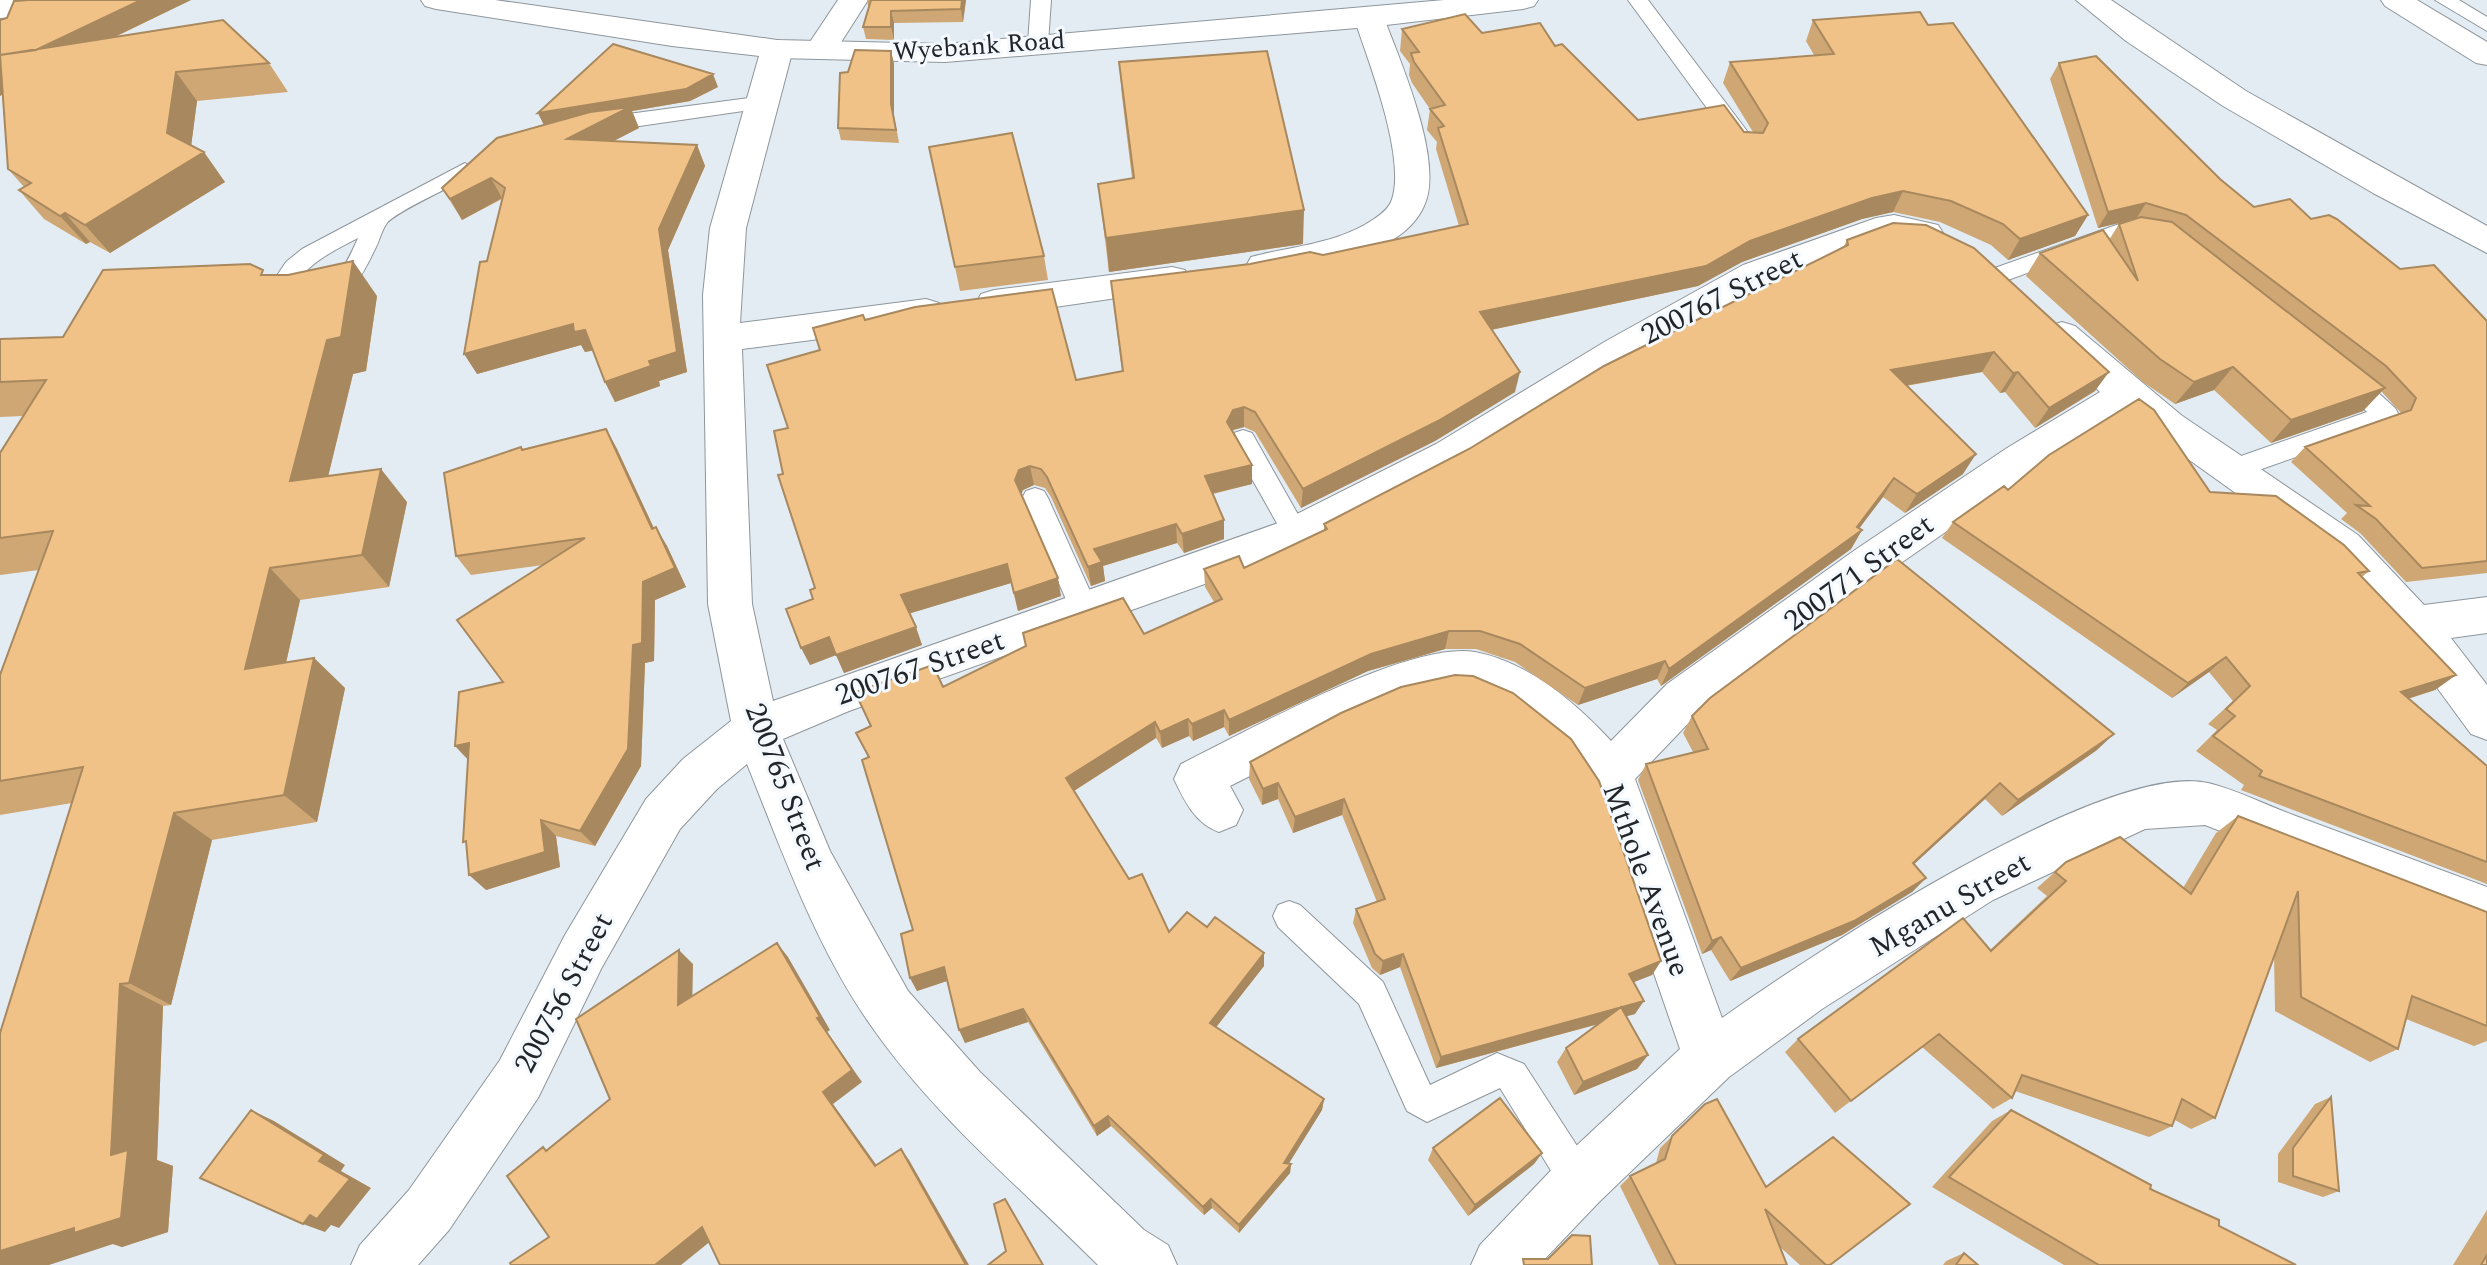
<svg xmlns="http://www.w3.org/2000/svg" width="2487" height="1265" font-family="Spectral,serif">
<style>
.lines{fill:none;stroke-linecap:round;stroke-linejoin:round}
.lane-casing{stroke:#8e969c;stroke-width:2}
.street-casing{stroke:#8e969c;stroke-width:2}
.secondary-casing{stroke:#8e969c;stroke-width:2}
.primary-casing{stroke:#8e969c;stroke-width:2}
.lane{fill:#fff;fill-rule:evenodd}
.street{fill:#fff;fill-rule:evenodd}
.secondary{fill:#fff;fill-rule:evenodd}
.primary{fill:#fff;fill-rule:evenodd}
.wall{fill:#cea774}
.shaded-wall{fill:#a8885e}
.building{fill:#f0c287;stroke:#a8885e;stroke-width:2}
.labels{text-anchor:middle;dominant-baseline:central;stroke-width:6;stroke-linejoin:round;paint-order:stroke}
.far-street-label{font-size:26px;fill:#232628;stroke:#f3f9ff}
.street-label{font-size:30px;fill:#232628;stroke:#f3f9ff}
</style>
<rect width="100%" height="100%" fill="#e4ecf3"/>
<g class="lines">
<!-- lane casing -->
<g class="lane-casing">
<path id="lane" d="M1031,0h20l-3,43 -10,6 -10,-6z
M1628,0h20l99,131 3,5 -3,5h-16z
M2435,0h24l28,17v14z
M764,96l10,6 -3,5 -173,25 -11,-7 11,-7z
M465,163l11,7 -3,5c-16,9 -78,37 -86,48 -6,8 -8,20 -13,28 -22,47 -43,68 -94,48l-8,-16 14,-21 16,-13zM358,238c-11,25 -27,62 -60,50l-2,-5c15,-22 39,-33 62,-45z
M2122,223l36,6 3,5 -11,8 -27,-4 -126,46 -12,-8 4,-6z
M2344,367l9,3 42,38 4,7 -4,7 -153,54 -9,3 -9,-3 -4,-7 4,-7 143,-50 -35,-36 3,-6z
M1243,430l9,3 53,94 4,7 -4,7 -9,4 -9,-4 -57,-101 4,-7z
M1035,488l9,3 4,7 51,113 -4,8 -10,3 -10,-3 -4,-8 -49,-113 4,-7z
M1289,901l11,4 83,77 47,103 67,-32 27,11 68,105 5,13 -5,13 -13,5 -13,-5 -66,-107 -73,34 -20,-11 -48,-107 -81,-77 -5,-11 5,-11z"/>
</g>
<!-- street casing -->
<g class="street-casing">
<path id="street" d="M838,0h30l-37,58h-22l-5,-7z
M1369,9l11,2 4,7c16,43 61,144 40,188 -14,31 -48,44 -78,53 -28,8 -66,24 -95,16l-5,-9 5,-9c41,-11 87,-13 123,-38 6,-4 14,-10 17,-17 17,-41 -23,-142 -37,-184l4,-7z
M777,40l11,2 5,7 -47,179 -6,95 186,-24 13,4 6,9 -6,9 -13,4 -184,24 10,255 21,97 508,-179 155,-78 170,-103 137,-76 133,-47 18,-3 44,10 5,8 -5,8c-20,6 -37,-3 -56,0l-113,42 -137,78 -168,105 -153,80 -462,165 -66,28 47,112 78,140 72,81 164,158 24,15 9,20h-79c-76,-76 -164,-149 -226,-238 -55,-77 -90,-176 -125,-263l-30,25 -37,40 -79,140 -63,129 -89,132 -31,35h-67l9,-20 49,-55 91,-130 65,-125 81,-136 37,-40 48,-38 -23,-117 -5,-309 7,-67 51,-179 5,-7z
M1172,267l13,3 5,9 -5,9 -191,28 -13,-4 -5,-9 5,-9 13,-4z
M2062,322l13,4 106,89 177,120 66,70 63,-8v36l-36,5 36,47v55l-16,-6 -71,-97 -72,-78 -203,-145 -90,56 -150,104 -186,138 -64,67 87,239c89,-63 382,-258 486,-235 29,7 58,22 85,32 65,24 129,48 194,72v48l-282,-110 -60,4 -152,71 -171,109 -93,68 -130,125 -60,63h-68l9,-20 79,-83 121,-113 -91,-264 -38,-44 -53,-40 -24,-11 -24,-1 -32,8 -65,27 -123,62 13,24 -7,15 -17,7c-24,-9 -34,-30 -45,-53l7,-15c63,-31 228,-124 294,-112 53,10 100,50 136,89l56,-57 188,-134 152,-102 93,-56 -57,-57 6,-9z"/>
</g>
<!-- secondary casing -->
<g class="secondary-casing">
<path id="secondary" d="M0,0h143l-4,6 -11,3 -128,9z
M421,0h74l282,40 168,4 499,-44h94l-4,6 -11,3 -154,18 -424,35 -168,-4 -105,-12 -236,-37 -11,-3z"/>
</g>
<!-- primary casing -->
<g class="primary-casing">
<path id="primary" d="M2076,0h35l135,91 241,135v27l-114,-60 -150,-87 -97,-65z
M2381,0h36l70,42v23l-11,-2 -91,-57z"/>
</g>
<!-- lane -->
<use href="#lane" class="lane"/>
<!-- street -->
<use href="#street" class="street"/>
<!-- secondary -->
<use href="#secondary" class="secondary"/>
<!-- primary -->
<use href="#primary" class="primary"/>
</g>
<!-- wall -->
<path class="wall" d="M191,0l-78,38 156,25 19,29 -91,9 -6,45 34,36 -115,71 -20,-11 -4,2 -42,-25 -25,-29 5,-3 -16,-18 -6,-75 -2,2v-76z
M867,0h99l-3,22 -69,1v17l-28,-1 -3,-12 7,-21h-2z
M1813,20l115,5 160,190 -13,21 -67,24 -17,-15 -51,-23 -47,-10 -31,7 -120,43 -44,24 -207,44 24,62 -80,49 -134,67 -46,-76 -11,-5 -11,3 19,35v19l-39,10 11,26v19l-40,14 -7,-10 -74,23 2,15 -14,5 -40,-89 -6,-9 -11,-3 -11,5 -2,4 40,102 -43,15 -7,-28 -101,30 12,32 -78,28 -8,-18 -26,10 3,-66 2,-11 -32,-114 5,-46 32,-78 45,-30 211,60 46,-8 -11,-91 212,-26 136,-29 -23,-77 1,-7 -10,-12 3,-21 -18,-26 -3,-8 1,-11 -10,-13 2,-22 80,4 73,13 83,74 115,12 -30,-49 7,-21 84,-7 -8,-14z
M891,51l3,13v53l5,26 -58,-3 -3,-12 10,-56z
M1119,62l184,182 -194,28 -11,-88 34,-6 -10,-81z
M2059,63l161,116 34,28 57,12 89,50 87,52v252l-81,9 -46,-49 -19,-14 6,-6 -56,-51 14,-15 96,-34 -20,-22 -18,20 -92,32 -57,-53 -39,14 -32,-22 -117,-106 14,-23 69,-13 10,-16 13,-4 -34,8 -48,-149z
M718,87l-28,14 -58,10 7,17 -26,13 84,4 8,21 -37,84 19,122 -28,9 1,5 -45,16 -10,-20 -12,-32 -8,2 -4,-7 -104,29 10,-113 15,-62 -40,21 -20,-32 102,-63 -6,-12z
M1847,240l248,151 -60,37 -30,-36 -5,1 -18,-21 -76,14 57,88 -58,39 -22,-16 -24,31 3,2 -11,19 -190,137 -4,-7 -79,26 -63,-43 -39,-13h-31l-77,22 -139,65 -5,-9 -31,14 -4,-5 -27,12 -6,-10 -82,53 55,88 40,53 38,-5 57,39 -48,61 108,72 -2,11 -34,54h3l-1,9 -51,60 -27,-25 -8,7 -93,-89 -14,10 -69,-114 -63,21 -18,-62 -30,10 -7,-13 3,-48 -45,-173 -12,-24 14,-7 -15,-34 88,-5 201,-53 70,-32 -9,-15 -1,-18 40,-1 80,-37v-7l145,-75 374,-201z
M1044,256l4,24 -88,11 -5,-24z
M267,275l110,21 -11,75 -13,3 -25,102 79,26 -18,85 -89,13 -14,63 28,-5 31,30 -28,134 -105,18 -41,165 -8,1 -6,154 16,6 -5,66 -46,15 -9,-3 -41,-441 -72,12v-140l39,-105 -39,5v-122l23,-37 -23,1v-78l63,-2z
M606,429l11,20 37,79 13,18 19,41 -31,13 -1,61 -9,2 -4,103 -46,80 -39,-10 4,31 -74,23 17,-208 40,-117 -72,10 -15,-19 65,-109 2,2z
M2008,490l202,2 159,79 -7,6 94,98 -21,15 -27,9 79,67v118l-246,-94 3,-5 -48,-34 21,-21 -9,-6 25,-23 -24,-29 -37,26 -230,-160 11,-16z
M1341,713l320,248 -9,14 -18,7 1,32 -9,2 22,39 -11,14 -63,26 -17,-33 9,-14 33,-24 -163,44 -36,-101 -20,8 -8,-7 -19,-45 3,-14 21,-7 -35,-87 -49,18 -15,-34 -16,6 -13,-26 1,-17z
M1692,716l405,34 -95,66 -17,-17 -71,65 12,14 -14,14 -70,43 -112,46 -19,-31 -9,4 -64,-174 8,-16 47,-12 -10,-19z
M2238,816l249,96v129l-13,5 -68,-27 -8,30 -28,13 -95,-51 -1,-56 -59,163 -24,11 -16,-9 -3,6 -23,11 -134,-46 -3,7 -19,11 -71,-62 -87,66 -50,-61 13,-13 192,-89 57,-54 -10,-8 29,-26 117,26 33,-55z
M2331,1097l8,94 -16,6 -45,-15v-28l37,-50z
M1705,1104l61,83 64,78h-30l-20,-18 7,18h-128l-39,-79 10,-10 26,-13 4,-15z
M2011,1110l208,116 77,39h-232l-132,-78 60,-66z
M1433,1148l109,5 -8,11 -66,52 -40,-56z
M2487,1210v55h-34z
M1964,1253l14,12h-35l3,-4z"/>
<!-- shaded-wall -->
<path class="shaded-wall" d="M141,0h50l-168,81 -23,15v-28z
M962,0h4l-3,22 -2,-13z
M891,11l3,12v17l-3,-13z
M891,51l3,13v53l5,26 -8,-39z
M176,72l21,29 -8,61 15,-10 21,30 -115,71 -25,-28 82,-92z
M713,74l5,13 -28,14 -58,10 7,17 -62,32 -33,-35 -6,-12z
M697,145l8,21 -37,84 19,122 -28,9 1,5 -45,16 -10,-20 44,-21 10,-132z
M491,178l11,20 -40,22 -12,-21z
M1903,191l-10,21 -31,7 -120,43 -44,24 -222,47 4,-21 270,-71 122,-43z
M2146,203l-10,16 -38,9 10,-16z
M1304,210l-1,34 -194,28 -3,-34z
M65,213l25,29 -4,2 -26,-28z
M2088,215l-13,21 -67,24 12,-21z
M353,261l24,35 -11,75 -13,3 -34,140 -29,-33 37,-141z
M573,324l12,6 11,20 -11,2 -4,-7 -104,29 -13,-20z
M1994,352l-12,20 -102,18 11,-20z
M2233,367l-19,23 -39,14 19,-22z
M1520,372l-5,20 -80,49 -134,67 2,-19z
M2018,372l-13,20 -5,1 13,-20z
M2109,372l-14,19 -60,37 14,-20z
M2385,388l-22,23 -92,32 20,-23z
M1244,407v20l-11,3 -6,11v-19l6,-12z
M606,429l11,20 46,99 -11,-19z
M1976,454l-13,20 -58,39 12,-19z
M1252,465v19l-46,11 -1,-19z
M1030,466l4,19 -11,5 -4,9 -4,-19 4,-10z
M381,469l26,33 -18,85 -27,-32z
M1894,478l-11,19 -31,41 10,-8 -11,19 -190,137 8,-17 188,-142z
M1224,520v19l-40,14 -2,-19z
M1176,524l1,19 -74,23 2,15 -14,5 -3,-19 6,-18z
M656,527l11,19 19,41 -31,13 -1,61 -9,2 -4,103 -46,80 -15,-15 53,-186 10,-63z
M1007,564l4,19 -103,31 -7,-19z
M270,568l30,32 -22,99 -33,-30z
M1058,578l3,18 -43,15 -4,-18z
M916,627l6,18 -78,28 -8,-18 -26,10 -9,-17 28,-11z
M1449,631l-4,18 -77,22 -139,65v-16l142,-66z
M2226,657l-17,15 -37,26 16,-15z
M314,658l31,30 -28,134 -33,-27z
M1665,661l-8,18 -79,26 7,-17z
M2456,675l-21,15 -54,17 20,-15z
M1224,710v17l-31,14 -1,-17z
M1188,719l1,17 -27,12 -2,-16z
M1155,722l1,16 -87,56 -3,-16z
M2114,734l-17,16 -95,66 16,-16z
M469,743l2,20 -16,-17z
M1278,783v16l-16,6 1,-16z
M2000,783l-15,16 -86,79 14,-15z
M1344,799l-2,16 -49,18 2,-16z
M174,813l38,27 -41,165 -42,-22z
M541,820l15,16 4,31 -74,23 -17,-15z
M1926,878l-14,14 -70,43 -112,46 11,-13z
M1721,937l-10,13 -9,4 10,-13z
M777,943l11,14 42,73 -3,2 35,50 -29,22 52,73 -10,-11 -52,-74 -6,-74z
M679,950l14,14 -1,54 -14,-13z
M1264,953v13l-54,69v-12z
M1403,954l-3,13 -20,8 3,-14z
M1661,961l-9,14 -31,12 8,-13z
M944,967l6,13 -33,11 -7,-13z
M120,984l43,22 -6,154 16,6 -5,66 -46,15 -9,-3 -64,21h-49v-14l74,-23 37,-73z
M1644,1001l-9,13 -199,54 5,-11z
M1023,1009l5,13 -63,21 -6,-13z
M1648,1055l-11,14 -63,26 9,-13z
M1324,1099l-2,11 -39,63 1,-10z
M251,1110l23,11 71,44 -4,6 30,17 -32,40 -8,-3 -6,7 -22,-8 7,-9 9,-54z
M1108,1116l3,10 -14,10 -3,-10z
M901,1149l8,11 60,105h-3z
M1542,1153l-8,11 -66,52 7,-11z
M1291,1164l-1,9 -51,60v-8z
M1211,1199l1,9 -8,7 -1,-8z
M702,1227l15,9 -36,29h-26z"/>
<!-- building -->
<path class="building" d="M29,0h112l-105,50 -36,5v-35l7,-2 7,-17z
M871,0h91l-1,9 -70,2v16h-28z
M1920,12l8,13 25,-2 135,192 -68,24 -17,-15 -52,-23 -48,-10 -31,7 -122,43 -44,25 -226,46 40,60 -82,49 -135,68 -48,-77 -11,-5 -11,3 -6,12 25,43 -47,11 19,44 -42,14 -6,-10 -82,25 8,13 -14,5 -41,-90 -6,-8 -11,-3 -11,4 -4,10 43,98 -44,15 -7,-29 -106,31 15,32 -80,28 -7,-18 -28,11 -15,-39 27,-10 -3,-9 5,-2 -37,-113 5,-1 -9,-43 14,-3 -21,-63 53,-15 -7,-22 50,-13 2,5 50,-13 137,-18 24,91 47,-9 -12,-90 139,-17 60,-12 13,3 145,-31 -30,-96 6,-2 -14,-17 15,-4 -31,-43 -3,-9 8,-1 -17,-23 63,-15 17,19 58,-10 15,23 7,-2 76,76 86,-15 20,27 19,1 5,-10 -38,-61 104,-8 -21,-34z
M223,20l46,43 -93,9 -9,61 37,19 -119,73 -20,-12 -5,3 -41,-26 12,-7 -23,-14 -8,-114z
M613,44l100,30 -27,15 -148,24z
M855,50l36,1v53l5,26 -58,-2 2,-55 8,-1z
M1267,51l37,159 -198,28 -8,-54 36,-6 -15,-116z
M2096,56l124,123 34,28 36,-8 21,20 18,-4 8,4 63,50 34,-4 53,56v240l-65,7 -46,-49 -20,-14 14,1 -65,-59 106,-37 5,-12 -30,-32 -200,-151 -40,-12 -38,9 -49,-149z
M630,107l-63,32 130,6 -38,84 18,123 -28,9 2,5 -46,16 -20,-52 -11,2 -1,-8 -109,30 16,-92 7,-1 18,-73 -14,-10 -41,21 -8,-11 55,-50 93,-26z
M1012,133l32,123 -89,11 -26,-120z
M2141,217l31,5 213,166 -94,32 -58,-53 -39,15 -34,-23 -120,-106 63,-23 35,51 -19,-57z
M1893,223l33,2 48,23 135,124 -60,36 -31,-36 -5,1 -19,-21 -103,18 85,84 -59,40 -23,-16 -37,49 5,3 -193,139 -4,-8 -80,27 -65,-44 -40,-13h-31l-78,23 -142,66 -5,-10 -32,14 -4,-5 -28,13 -5,-10 -89,56 63,101 13,-5 27,58 18,-20 20,15 8,-10 49,36 -54,70 114,76 -40,64 7,1 -52,61 -28,-26 -8,8 -95,-91 -14,10 -71,-117 -64,21 -15,-63 -34,11 -9,-44 12,-4 -51,-170 7,-3 -13,-24 15,-7 -16,-34 78,-27 10,22 83,-41 -3,-13 100,-35 21,36 78,-35 -18,-30 35,-13 5,12 83,-39 -3,-5 145,-75 135,-83 244,-121 -1,-5z
M353,261l-12,76 -14,3 -37,141 91,-12 -19,86 -92,13 -25,101 69,-11 -30,137 -110,18 -45,170 -9,1 -9,171 17,-5 -7,68 -47,15v-5l-74,23v-218l83,-266 -83,14v-106l53,-144 -53,7v-85l46,-73 -46,2v-43l63,-2 40,-67 147,-6 13,6 -2,5h27z
M2139,399l15,11 56,82 66,4 68,49 25,26 -11,2 98,102 -55,17 86,74v96l-228,-86 3,-5 -49,-35 22,-20 -9,-7 24,-23 -24,-29 -38,26 -235,-161 51,-36 4,4 41,-35z
M606,429l46,100 4,-2 19,41 -32,14 -1,61 -9,2 -5,104 -48,82 -39,-11 4,32 -76,23 -3,-34 -3,1 6,-99 -14,3 4,-54 44,-10 -46,-62 128,-82 -129,18 -12,-83 77,-26 1,3z
M1897,559l217,175 -96,66 -18,-17 -87,80 13,15 -72,43 -113,47 -20,-31 -9,4 -66,-177 62,-15 -16,-33 18,-18z
M1455,675l18,1 40,17 58,46 28,42 62,180 -32,13 15,27 -203,56 -38,-103 -20,7 -8,-7 -19,-45 29,-10 -41,-100 -49,18 -17,-34 -15,6 -13,-27 91,-49 60,-26z
M2238,816l249,96v114l-75,-30 -14,53 -97,-52 -3,-106 -83,227 -33,-19 -10,27 -150,-51 -10,23 -73,-64 -88,67 -53,-62 165,-121 28,33 75,-70 -11,-9 11,-10 54,-25 71,57z
M777,943l43,74 -3,1 35,52 -29,22 52,74 26,-17 65,116h-246l-18,-38 -47,38h-144l-1,-2 39,-26 -42,-61 36,-29 3,4 64,-52 -34,-80 103,-69 -1,55z
M1621,1007l27,48 -65,27 -17,-34z
M2331,1097l8,94 -46,-15v-28z
M1500,1098l42,55 -67,52 -42,-57z
M1717,1099l49,88 67,-50 77,67 -80,61h-4l-61,-56 22,56h-111l-46,-89 35,-17 7,-23 33,-32z
M251,1110l73,45 -5,6 31,18 -33,40 -7,-4 -7,9 -103,-46z
M2011,1110l140,75 -1,4 69,31v6l77,39h-197l-150,-88z
M1005,1199l38,66h-55l18,-14 -12,-47z
M1572,1235l18,1 2,29h-68l-1,-6h25z
M1964,1253l14,12h-22z
M2487,1255v10h-6z"/>
<g class="labels">
<!-- far-street labels -->
<g class="far-street-label">
<text transform="translate(979 46) rotate(-4)">Wyebank Road</text>
</g>
<!-- street labels -->
<g class="street-label">
<text transform="translate(1722 297) rotate(-27)">200767 Street</text>
<text transform="translate(1859 573) rotate(-36)">200771 Street</text>
<text transform="translate(920 668) rotate(-19)">200767 Street</text>
<text transform="translate(785 787) rotate(69)">200765 Street</text>
<text transform="translate(1646 880) rotate(70)">Mthole Avenue</text>
<text transform="translate(1950 905) rotate(-30)">Mganu Street</text>
<text transform="translate(564 993) rotate(-62)">200756 Street</text>
</g>
</g>
</svg>
